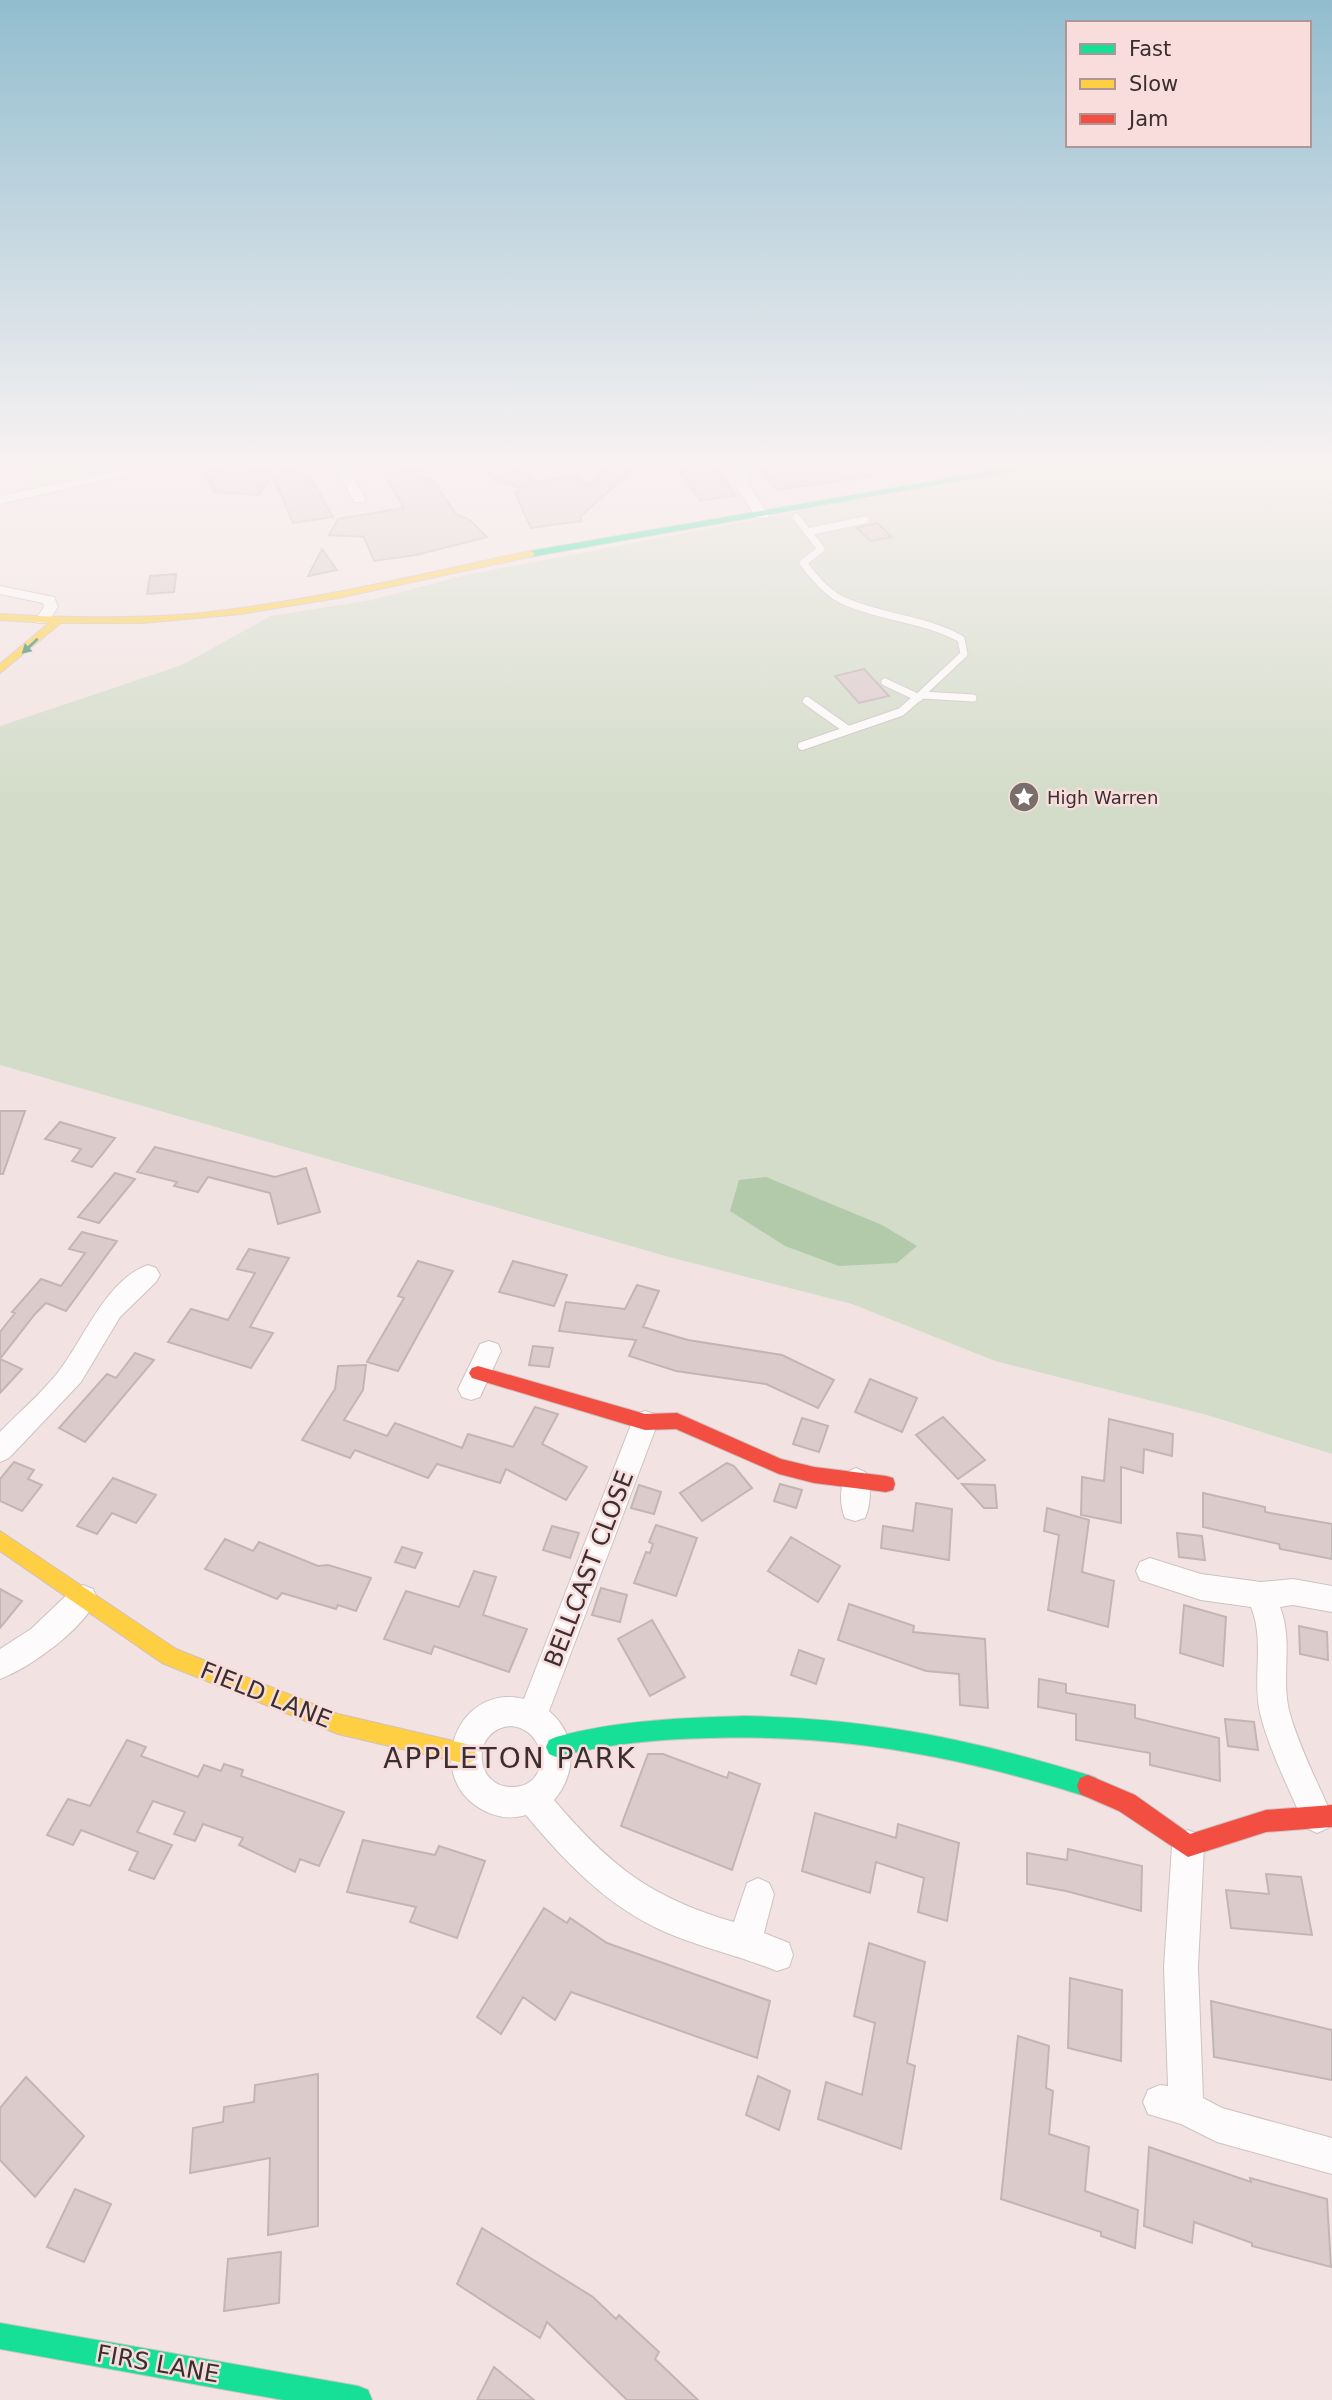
<svg xmlns="http://www.w3.org/2000/svg" width="1332" height="2400" font-family="'DejaVu Sans',sans-serif">
<style>
.green{fill:#d3dcc9}
.water{fill:#b2caa9}
.building{fill:#dccbcb;stroke:#c2b6b5;stroke-width:2}
.lines{fill:none;stroke-linecap:round;stroke-linejoin:round}
.lane-far1-casing{stroke:#cec2c2;stroke-width:9}
.lane-casing{stroke:#cec2c2;stroke-width:10}
.street-casing{stroke:#cec2c2;stroke-width:2}
.fast-casing{stroke:#cec2c2;stroke-width:2}
.slow-casing{stroke:#cec2c2;stroke-width:2}
.jam-casing{stroke:#cec2c2;stroke-width:2}
.lane-far1{stroke:#fdfbfb;stroke-width:7}
.lane{stroke:#fdfbfb;stroke-width:8}
.street{fill:#fdfbfb;fill-rule:evenodd}
.fast{fill:#16e098;fill-rule:evenodd}
.slow{fill:#ffcf43;fill-rule:evenodd}
.jam{fill:#f24e42;fill-rule:evenodd}
.oneway{fill:#297f5e}
.labels{text-anchor:middle;dominant-baseline:central;stroke-width:5;stroke-linejoin:round;paint-order:stroke}
.far-poi-label{font-size:18px;fill:#392f2e;stroke:#f8dddc;text-anchor:start}
.near-street-label{font-size:24px;fill:#392f2e;stroke:#f8dddc}
.near-quarter-label{font-size:28px;letter-spacing:2px;fill:#392f2e;stroke:#f8dddc}
</style>
<rect width="100%" height="100%" fill="#f2e3e2"/>
<!-- green -->
<path class="green" d="M22,463h129l-118,25z
M1051,463h281v991l-125,-39 -212,-54 -143,-57 -183,-47 -669,-192v-339l182,-61 89,-49 100,-16 95,-25z"/>
<!-- water -->
<path class="water" d="M766,1177l116,48 35,21 -20,17 -58,3 -54,-20 -55,-35 9,-31z"/>
<!-- building -->
<path class="building" d="M220,463h36l10,10 7,-5 1,-5h9l-5,7 25,-5 30,52 -40,6 -20,-47 -15,19 -44,-3 -9,-20 17,-3z
M475,463h36l26,19 41,-7 9,11 26,-23h27l-60,54 2,4 -51,7 -16,-35 8,-5 -25,-7z
M675,463h38l23,32 -36,6z
M756,463h114l1,13 -94,14z
M418,469l7,11 7,-1 24,35 14,6 17,17 -71,18 -42,6 -10,-24 -35,-2 9,-16 66,-11 -20,-34z
M877,523l15,14 -22,4 -13,-13z
M322,549l15,21 -29,6z
M176,574l-2,18 -27,2 3,-18z
M864,669l25,27 -30,7 -24,-27z
M0,1111h25l-22,63h-3z
M60,1122l55,16 -23,29 -20,-6 9,-12 -36,-10z
M155,1147l120,30 31,-9 14,44 -42,12 -8,-31 -62,-16 -10,15 -24,-6 3,-4 -40,-10z
M115,1173l20,6 -36,44 -21,-6z
M82,1232l35,9 -51,70 -20,-8 -11,11 -35,45 22,10 -22,24v-61l15,-19 -3,-1 29,-33 20,7 24,-33 -16,-4z
M249,1249l40,9 -39,69 23,6 -22,35 -83,-26 23,-33 37,11 27,-47 -18,-4z
M418,1261l35,10 -55,100 -31,-9 37,-64 -6,-2z
M513,1261l54,14 -13,31 -55,-14z
M637,1285l22,6 -16,36 45,13 94,15 52,25 -16,28 -52,-24 -90,-13 -47,-15 7,-16 -77,-9 7,-29 59,7z
M533,1346l20,2 -4,19 -20,-2z
M135,1353l19,7 -69,82 -26,-14 48,-54 9,4z
M366,1365l-3,25 -19,30 43,16 8,-13 67,25 6,-14 45,13 22,-40 23,7 -16,30 45,23 -21,33 -60,-31 -6,14 -63,-19 -9,14 -73,-28 -5,8 -48,-18 33,-51 3,-23z
M870,1379l47,19 -15,34 -47,-20z
M943,1417l42,43 -27,19 -42,-44z
M802,1418l26,8 -9,26 -26,-8z
M1109,1419l64,15 -1,22 -28,-7 -1,24 -22,-6v56l-40,-8 1,-38 22,4z
M14,1462l20,8 -6,9 14,6 -20,26 -22,-10v-22z
M727,1463l7,3 18,22 -50,33 -22,-28z
M113,1478l43,17 -20,28 -24,-10 -15,21 -20,-8z
M780,1484l22,6 -6,18 -22,-7z
M962,1484l33,1 2,23h-13z
M639,1485l22,7 -7,22 -23,-6z
M1203,1493l62,14v5l67,12v35l-52,-10 -1,-5 -76,-17z
M916,1503l36,6 -3,51 -68,-12 2,-22 30,5z
M1047,1508l42,12 -7,52 32,9 -6,46 -60,-17 11,-75 -15,-4z
M656,1525l41,13 -21,58 -42,-13 12,-31 4,1 3,-9 -4,-2z
M552,1526l27,7 -9,25 -27,-8z
M1177,1533l25,3 3,24 -26,-3z
M791,1537l49,29 -22,36 -50,-31z
M225,1539l28,12 6,-9 59,24 10,-1 43,13 -15,33 -18,-6 -2,4 -54,-16 -5,6 -72,-30z
M402,1547l20,6 -7,15 -20,-6z
M474,1571l22,6 -13,38 44,14 -18,43 -75,-26 -3,8 -47,-15 22,-48 53,16z
M601,1588l26,7 -7,27 -28,-7z
M0,1589l22,12 -22,27z
M849,1604l65,22 -1,6 72,7 3,69 -28,-3 -1,-31 -33,-3 -88,-31z
M1184,1605l42,12 -3,49 -43,-13z
M652,1620l33,57 -35,19 -32,-57z
M1299,1626l28,6 1,28 -28,-6z
M799,1650l25,9 -8,25 -25,-9z
M1039,1679l27,5v9l69,12v13l84,20 1,43 -70,-16v-12l-74,-13v-26l-38,-7z
M1225,1719l29,3 4,28 -30,-4z
M127,1740l19,7 -5,9 57,21 6,-12 17,6 3,-7 19,6 -2,6 103,36 -25,54 -19,-7 -5,13 -56,-27 4,-7 -40,-14 -8,17 -21,-7 11,-22 -32,-11 -16,31 35,13 -18,34 -25,-9 9,-18 -57,-22 -8,15 -26,-10 21,-36 22,7z
M648,1754h15l64,24 2,-6 31,12 -28,86 -111,-44z
M815,1813l81,25 2,-14 61,19 -12,78 -29,-9 6,-34 -48,-16 -6,31 -68,-22z
M363,1840l72,15 4,-9 46,15 -28,77 -47,-16 6,-15 -69,-15z
M1068,1849l74,17 -1,45 -75,-20 -39,-7v-31l40,7z
M1266,1874l35,3 11,58 -81,-7 -5,-38 43,4z
M544,1908l23,15 3,-5 37,25 163,58 -13,57 -186,-66 -16,28 -32,-23 -22,37 -24,-17z
M869,1943l56,19 -18,101 8,3 -14,83 -83,-30 8,-37 36,13 13,-72 -21,-7z
M1070,1978l52,12 -1,71 -53,-13z
M1211,2001l121,29v50l-118,-23z
M1018,2036l31,10 -3,42 7,3 -4,43 40,13 -4,44 53,19 -3,38 -34,-12v-4l-100,-33z
M318,2074v152l-50,9 2,-77 -80,15 3,-45 30,-6 1,-15 30,-5 1,-17z
M758,2076l32,15 -11,39 -33,-15z
M26,2077l58,59 -49,61 -35,-37v-52z
M1149,2147l102,35 -1,-4 77,21 4,68 -79,-21v-3l-58,-21 -2,21 -48,-17z
M75,2189l36,15 -27,58 -37,-15z
M482,2228l111,69 23,22 3,-4 40,37 -4,7 43,41h-71l-80,-78 -7,16 -83,-54z
M281,2252l-2,51 -55,8 4,-52z
M494,2367l40,33h-57z"/>
<g class="lines">
<!-- lane-far1 casing -->
<g class="lane-far1-casing">
<path id="lane-far1" d="M796,517l25,32 -18,14c11,14 23,29 39,37 38,18 82,18 119,39l3,15 -49,46
M808,532l57,-12
M885,682l34,16
M922,695l51,3"/>
</g>
<!-- lane casing -->
<g class="lane-casing">
<path id="lane" d="M807,701l41,29
M802,746l99,-34 16,-14"/>
</g>
<!-- street casing -->
<g class="street-casing">
<path id="street" d="M153,463h25l-178,41v-8z
M259,463h12l1,3 -6,4z
M333,463h12l21,36 -2,3h-10z
M550,463h24v1l-29,8 -6,-4z
M737,463h12v23l20,29 -2,3h-10l-22,-32z
M0,586l54,11 4,10 -11,16h-10l-2,-3 9,-13 -1,-4 -43,-9z
M148,1265l8,3 4,7 -4,7 -36,35 -39,65 -72,76 -9,4v-30c21,-22 47,-43 64,-68 22,-31 45,-86 84,-99z
M489,1341l9,3 3,7 -21,46 -9,3 -9,-3 -4,-8 22,-45z
M645,1411l9,3 4,8 -109,289c28,23 28,63 5,89 56,66 97,98 180,122l13,-39 11,-5 11,5 5,11 -10,39 25,10 4,12 -4,12 -12,4c-37,-15 -75,-23 -112,-39 -57,-25 -100,-70 -139,-117 -13,4 -24,3 -37,-2 -69,-29 -35,-131 35,-114l108,-277 4,-8zM511,1726c37,3 41,59 3,61 -41,2 -44,-58 -3,-61z
M856,1468l9,4c7,13 6,32 0,46l-10,3 -10,-3c-6,-14 -5,-33 2,-46z
M1150,1558l51,16 60,8 32,-3 39,7v26l-39,-7 -13,2c14,35 0,72 10,107 10,35 28,69 42,102l-4,12 -11,5 -11,-5c-15,-35 -37,-78 -46,-115 -8,-36 5,-71 -9,-106l-50,-7 -61,-20 -4,-9 4,-9z
M83,1585l10,4 4,9c-13,31 -66,69 -97,81v-30l31,-20 42,-40z
M1188,1830l11,5 5,11 -6,121 5,131 19,10 110,30v36l-115,-32 -36,-18 -33,-10 -5,-12 5,-12 12,-5 8,1 -4,-119 8,-121 5,-11z"/>
</g>
<!-- fast casing -->
<g class="fast-casing">
<path id="fast" d="M1038,463h21l-529,94 -5,-3 5,-3z
M745,1716c123,2 226,23 343,59l8,3 3,8 -3,8 -8,3c-126,-40 -245,-63 -378,-59 -52,1 -104,6 -154,19l-7,-3 -3,-7 3,-7 7,-3c62,-17 125,-19 189,-21z
M0,2323l358,63 10,4 4,10h-89l-283,-51z"/>
</g>
<!-- slow casing -->
<g class="slow-casing">
<path id="slow" d="M530,551l5,3 -2,2 -195,42 -97,16 -98,9h-82l-61,50v-9l49,-41 -49,-3v-6c64,4 127,5 191,0 114,-11 227,-39 339,-63z
M0,1531l176,118 162,65 128,30 7,3 3,7 -3,7 -7,3 -128,-30 -176,-71 -162,-112z"/>
</g>
<!-- jam casing -->
<g class="jam-casing">
<path id="jam" d="M478,1366l167,48 32,-1 104,46 33,8 72,9 7,2 2,6 -2,6 -7,2 -72,-9 -35,-9 -103,-45 -31,1 -173,-52 -3,-5 3,-5z
M1088,1775l47,20 55,39 76,-24 66,-5v22l-66,5 -78,25 -69,-46 -39,-17 -3,-8 3,-8z"/>
</g>
<!-- lane-far1 -->
<use href="#lane-far1" class="lane-far1"/>
<!-- lane -->
<use href="#lane" class="lane"/>
<!-- street -->
<use href="#street" class="street"/>
<!-- fast -->
<use href="#fast" class="fast"/>
<!-- slow -->
<use href="#slow" class="slow"/>
<!-- jam -->
<use href="#jam" class="jam"/>
</g>
<!-- one-way arrows -->
<defs><path id="oneway-solid" d="M-6-.8H1V-3.2L6.5 0L1 3.2V.8H-6Z" transform="scale(1.75)"/></defs>
<use class="oneway" href="#oneway-solid" transform="translate(30 646) rotate(137)"/>
<!-- sky -->
<linearGradient id="sky" x2="0" y2="1"><stop stop-color="#92bdcf"/><stop offset="0.58" stop-color="#f9f2f2"/><stop offset="1" stop-color="#f9f2f2" stop-opacity="0"/></linearGradient>
<rect width="1332" height="799" fill="url(#sky)"/>
<!-- icons -->
<defs>
<g id="sight-disc" transform="scale(1.575)"><circle r="9.5" fill="#7a6e6d" stroke="#f8dddc"/><path d="M0-6L1.8-2.2L6-1.7L2.9 1.2L3.7 5.4L0 3.3L-3.7 5.4L-2.9 1.2L-6-1.7L-1.8-2.2Z" fill="#fff"/></g>
</defs>
<g fill-rule="evenodd">
<use href="#sight-disc" x="1024" y="797"/>
</g>
<g class="labels">
<!-- far-poi labels -->
<g class="far-poi-label">
<text x="1047" y="797">High Warren</text>
</g>
<!-- near-street labels -->
<g class="near-street-label">
<text transform="translate(589 1569) rotate(-69)">BELLCAST CLOSE</text>
<text transform="translate(266 1695) rotate(22)">FIELD LANE</text>
<text transform="translate(158 2364) rotate(10)">FIRS LANE</text>
</g>
<!-- near-quarter labels -->
<g class="near-quarter-label">
<text x="510" y="1758">APPLETON PARK</text>
</g>
</g>
<!-- legend -->
<rect x="1066" y="21" width="245" height="126" fill="#f8dddc" stroke="#ac9796" stroke-width="2"/>
<rect x="1080" y="44" width="35" height="10" fill="#16e098" stroke="#ac9796" stroke-width="2"/>
<text x="1129" y="56" font-size="21" fill="#392f2e">Fast</text>
<rect x="1080" y="79" width="35" height="10" fill="#ffcf43" stroke="#ac9796" stroke-width="2"/>
<text x="1129" y="91" font-size="21" fill="#392f2e">Slow</text>
<rect x="1080" y="114" width="35" height="10" fill="#f24e42" stroke="#ac9796" stroke-width="2"/>
<text x="1129" y="126" font-size="21" fill="#392f2e">Jam</text>
</svg>
